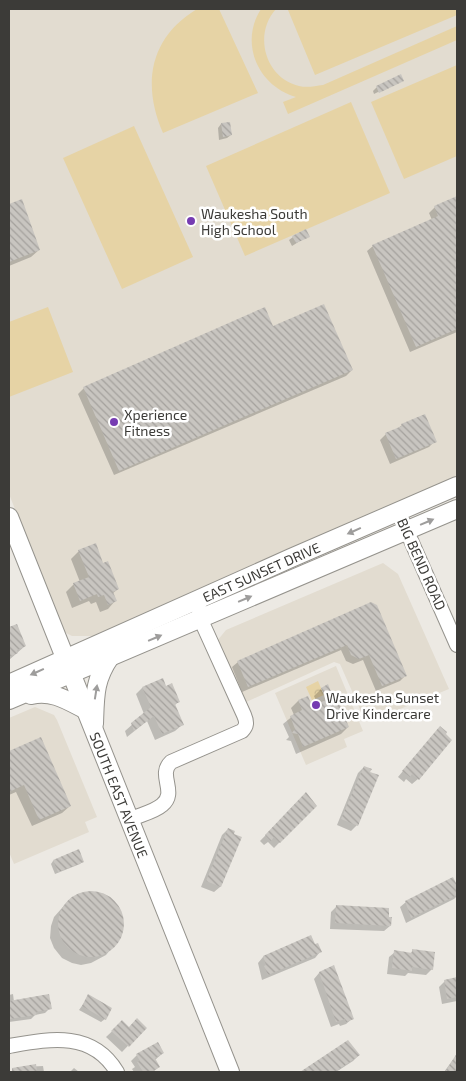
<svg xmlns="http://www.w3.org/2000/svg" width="466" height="1081" font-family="'Exo 2',sans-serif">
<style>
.built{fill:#e2dcd0}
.grass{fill:#e6d3a5}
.forest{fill:url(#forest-crowns)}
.shadow{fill:#0003}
.building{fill:url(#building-back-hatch)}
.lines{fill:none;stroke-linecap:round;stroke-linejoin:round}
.minor-casing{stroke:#95938d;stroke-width:16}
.major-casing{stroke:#95938d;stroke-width:20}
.minor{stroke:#fff;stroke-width:14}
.major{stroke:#fff;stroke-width:18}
.oneway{fill:#9e9d9c}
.poi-dot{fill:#763cb2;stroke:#fff;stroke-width:2}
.labels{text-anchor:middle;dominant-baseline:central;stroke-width:5;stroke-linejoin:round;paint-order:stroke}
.poi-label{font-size:14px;fill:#3c3b38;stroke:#fff;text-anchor:start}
.street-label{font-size:14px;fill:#3c3b38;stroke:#fff}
</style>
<defs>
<pattern id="forest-crowns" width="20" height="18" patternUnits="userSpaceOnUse" patternTransform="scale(1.25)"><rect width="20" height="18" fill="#e6d3a5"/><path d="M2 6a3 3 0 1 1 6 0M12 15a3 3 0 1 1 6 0" fill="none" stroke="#c6b68f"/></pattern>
<pattern id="building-back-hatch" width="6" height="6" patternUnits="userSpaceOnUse" patternTransform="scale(1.25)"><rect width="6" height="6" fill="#c8c5c0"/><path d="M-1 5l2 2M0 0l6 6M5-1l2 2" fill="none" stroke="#a4a19d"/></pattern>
</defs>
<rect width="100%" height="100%" fill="#ece9e3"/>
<!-- built -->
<path class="built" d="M9,9h448v470l-362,157h-23l-6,-3 -4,-5 -53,-134z
M383,563l15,11 51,115 -76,31 -3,-6 -7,2 -23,-52 -6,-2 -90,41 -27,-62 9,-11z
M336,666l27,65 -19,8 3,8 -41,18 -31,-72z
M35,707l19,8 3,5 40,97 -12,5 4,10 -75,32 -5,-12v-134z"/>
<!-- grass -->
<path class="grass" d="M197,9h22l39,84 -95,40c-21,-48 -14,-95 34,-124z
M261,9h15c-23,25 -11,69 23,77 8,2 16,0 24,-1l134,-59v14l-169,74 -5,-12 13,-5c-38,-11 -57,-54 -35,-88z
M292,9h165v6l-142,60 -27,-65z
M457,65v91l-53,23 -33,-77z
M351,102l39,91 -145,63 -39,-90z
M134,126l59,131 -71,32 -59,-131z
M48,307l25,65 -64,25v-75z"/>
<!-- forest -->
<path class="forest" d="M318,681l6,14 -12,5 -6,-13z"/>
<!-- shadow -->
<path class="shadow" d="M400,81l-26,13 -1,-3 4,-4z
M221,124l10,11 -4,3 -8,2 -1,-12z
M457,198v134l-47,20 -43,-101 6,-5 59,-26 -3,-7 6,-6z
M21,201l18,49 -8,7 -22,9v-61z
M308,236l-16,10 -3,-6 4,-3z
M272,328l80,42 -6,6 -232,99 -36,-81 6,-6z
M402,425l33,16 -6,6 -39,17 -10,-24 6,-6 11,-5z
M79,551l24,14 15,24 -6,5 3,7 -7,8 -8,3 -4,-10 -5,2 -2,-3 -17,7 -6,-16 8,-8 6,-2 -9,-23z
M371,604l35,71 -6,6 -24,10 -13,-31 -10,4 -7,-3 -5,-11 -99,42 -10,-25 6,-5z
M16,625l9,21 -16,14v-32z
M162,679l4,9 12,14 -4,4 8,19 -7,6 -20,9 -8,-19 -20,16 -2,-6 19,-17 -8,-20 6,-6z
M321,689l27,38 -7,7 -45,20 -5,-13 -5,-1 3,-3 -6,-13 11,-9 -3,-7 7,-7 9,-4 5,11 6,-3 -4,-9z
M435,733l-17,46 -6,5 -6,-5 -2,3 -6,-5z
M40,739l30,67 -8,7 -30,13 -16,-34 -7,3v-42z
M364,767l-7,58 -6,6 -14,-6 21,-52z
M306,794l9,12 -41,42 -6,-6 -4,3 -4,-4z
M228,829l-8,58 -6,5 -13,-5 21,-52z
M53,861h30l-3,3 -25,10 -4,-10z
M452,878l5,10v8l-3,3 -48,24 -6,-16 6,-5z
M95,892l9,2 10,8 6,8 3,9v12l-4,8 -13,16 -15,8 -10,2 -9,-2 -10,-5 -8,-10 -4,-10 1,-12 3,-9 15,-17 9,-6z
M337,906l53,20 -6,5 -54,-2 1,-17z
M311,936l4,10 5,6 -5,6 -53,22 -4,-17 5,-6z
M413,950l19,19 -6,6 -18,-2 -3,3 -18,-2 2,-17 6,-5 15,2z
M333,966l19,53 -6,5 -6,2 -1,-2 -8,3 -17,-48 5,-6z
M457,978v23l-15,3 -3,-17 6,-6z
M13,994l1,8 36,6 -5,5 -10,2 -4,4 -22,3v-27z
M89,996l16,23 -4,3 -22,-12z
M122,1022l7,6h16l-23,24 -16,-15z
M347,1042l12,13 -6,6 -17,11h-33z
M163,1053l-8,7 4,7 -6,5h-19l-2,-3 3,-2 -4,-6 6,-6z
M457,1055v17h-13l8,-11z
M43,1066l1,6h-25l4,-5z
M74,1068l5,4h-9z"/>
<!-- building -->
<path class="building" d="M401,74l3,7 -25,12 -3,-7z
M230,122l2,13 -9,2 -2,-14z
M457,196v133l-41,18 -44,-102 66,-29 -4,-10z
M22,199l18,51 -31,12v-58z
M306,229l4,8 -14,6 -4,-7z
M324,304l29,66 -234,101 -36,-84 182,-80 8,19z
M425,414l12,28 -41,17 -11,-26 17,-7 -1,-2z
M96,543l7,20 5,-2 11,28 -6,3 4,9 -9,4 -4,-10 -6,2 -1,-3 -17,7 -7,-18 16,-6 -11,-27z
M371,602l6,3 30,71 -25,10 -13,-31 -10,4 -8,-4 -4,-10 -99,42 -11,-26z
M17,624l9,22 -9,4 1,3 -9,4v-30z
M163,678l3,8 6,-3 8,19 -5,2 9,21 -22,9 -8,-18 -20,15 -3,-8 20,-16 -9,-20z
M328,684l5,13 3,-1 13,31 -46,20 -5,-13 -6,-1 3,-4 -5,-13 12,-6 -4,-10 10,-4 4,10 14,-6 -5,-12z
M440,726l7,6 -1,2 6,6 -33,40 -7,-6 -2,3 -8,-6z
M41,737l30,69 -32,14 -15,-35 -15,7v-41z
M364,766l8,3 -2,3 9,3 -21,51 -17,-7z
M306,792l11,14 -37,37 -6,-6 -3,4 -6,-6z
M228,828l7,3 -1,3 8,3 -21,50 -15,-6z
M79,849l5,13 -26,10 -5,-12z
M453,877l4,8v10l-46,23 -6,-17z
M58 924a33 33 0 1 1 66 0a33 33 0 1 1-66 0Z
M336,905l53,3v9h3l-1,9 -56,-3z
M311,935l4,9 3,-1 4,9 -54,23 -4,-9 2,-1 -3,-9z
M412,949l23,3 -2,18 -21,-3v4l-20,-3 2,-18 18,3z
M334,965l20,54 -8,3 -1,-3 -9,3 -17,-50z
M457,977v20l-10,2 -3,-19z
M49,994l3,15 -16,3 1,3 -28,4v-18z
M88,994l24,14 -6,12 -24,-14z
M137,1018l10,10 -18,19 -18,-16 11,-11 7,7z
M348,1040l12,15 -25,17h-35z
M158,1042l6,11 -9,5 5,9 -9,5h-8l-6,-10 3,-1 -4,-7z
M457,1053v19h-12z
M36,1064l1,8h-25v-4z"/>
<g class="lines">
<!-- minor casing -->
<g class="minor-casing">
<path id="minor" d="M398,511l59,134
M129,820c10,-5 25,-8 33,-15 16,-13 -5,-30 9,-43l71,-31c5,-5 5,-9 2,-16l-44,-97 -2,-19
M9,1046c40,-7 83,-16 108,26"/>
</g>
<!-- major casing -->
<g class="major-casing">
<g id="major">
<path id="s1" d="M9,517l221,555"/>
<path id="s2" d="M9,684l282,-126 166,-72"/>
<path d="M31,695c20,-5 36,5 53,14"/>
<path d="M9,700l448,-191"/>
<path d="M94,724c1,-27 0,-44 16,-67"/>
</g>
</g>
<!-- minor -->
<use href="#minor" class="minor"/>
<!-- major -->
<use href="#major" class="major"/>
</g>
<!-- one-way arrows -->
<defs><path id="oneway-solid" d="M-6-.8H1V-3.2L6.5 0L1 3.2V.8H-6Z" transform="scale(1.25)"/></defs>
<g class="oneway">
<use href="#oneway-solid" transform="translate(427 522) rotate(-23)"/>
<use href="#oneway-solid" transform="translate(354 531) rotate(156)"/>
<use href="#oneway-solid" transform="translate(245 599) rotate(-23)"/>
<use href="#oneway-solid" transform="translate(155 638) rotate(-23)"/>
<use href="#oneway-solid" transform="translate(37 672) rotate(156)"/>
<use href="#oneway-solid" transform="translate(96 692) rotate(-81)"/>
</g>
<!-- markers -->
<g class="poi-dot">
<circle cx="191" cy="221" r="5"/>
<circle cx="114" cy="422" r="5"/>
<circle cx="316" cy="705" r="5"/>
</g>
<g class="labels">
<!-- poi labels -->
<g class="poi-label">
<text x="201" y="213">Waukesha South<tspan x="201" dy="16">High School</tspan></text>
<text x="124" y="414">Xperience<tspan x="124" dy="16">Fitness</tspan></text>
<text x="326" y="697">Waukesha Sunset<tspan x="326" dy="16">Drive Kindercare</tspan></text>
</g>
<!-- street labels -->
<g class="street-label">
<text transform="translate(422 564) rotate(66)">BIG BEND ROAD</text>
<text stroke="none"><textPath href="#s2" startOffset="276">EAST SUNSET DRIVE</textPath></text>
<text stroke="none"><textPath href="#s1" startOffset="299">SOUTH EAST AVENUE</textPath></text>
</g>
</g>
<!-- border -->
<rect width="466" height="1081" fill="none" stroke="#3c3b38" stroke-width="20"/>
</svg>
